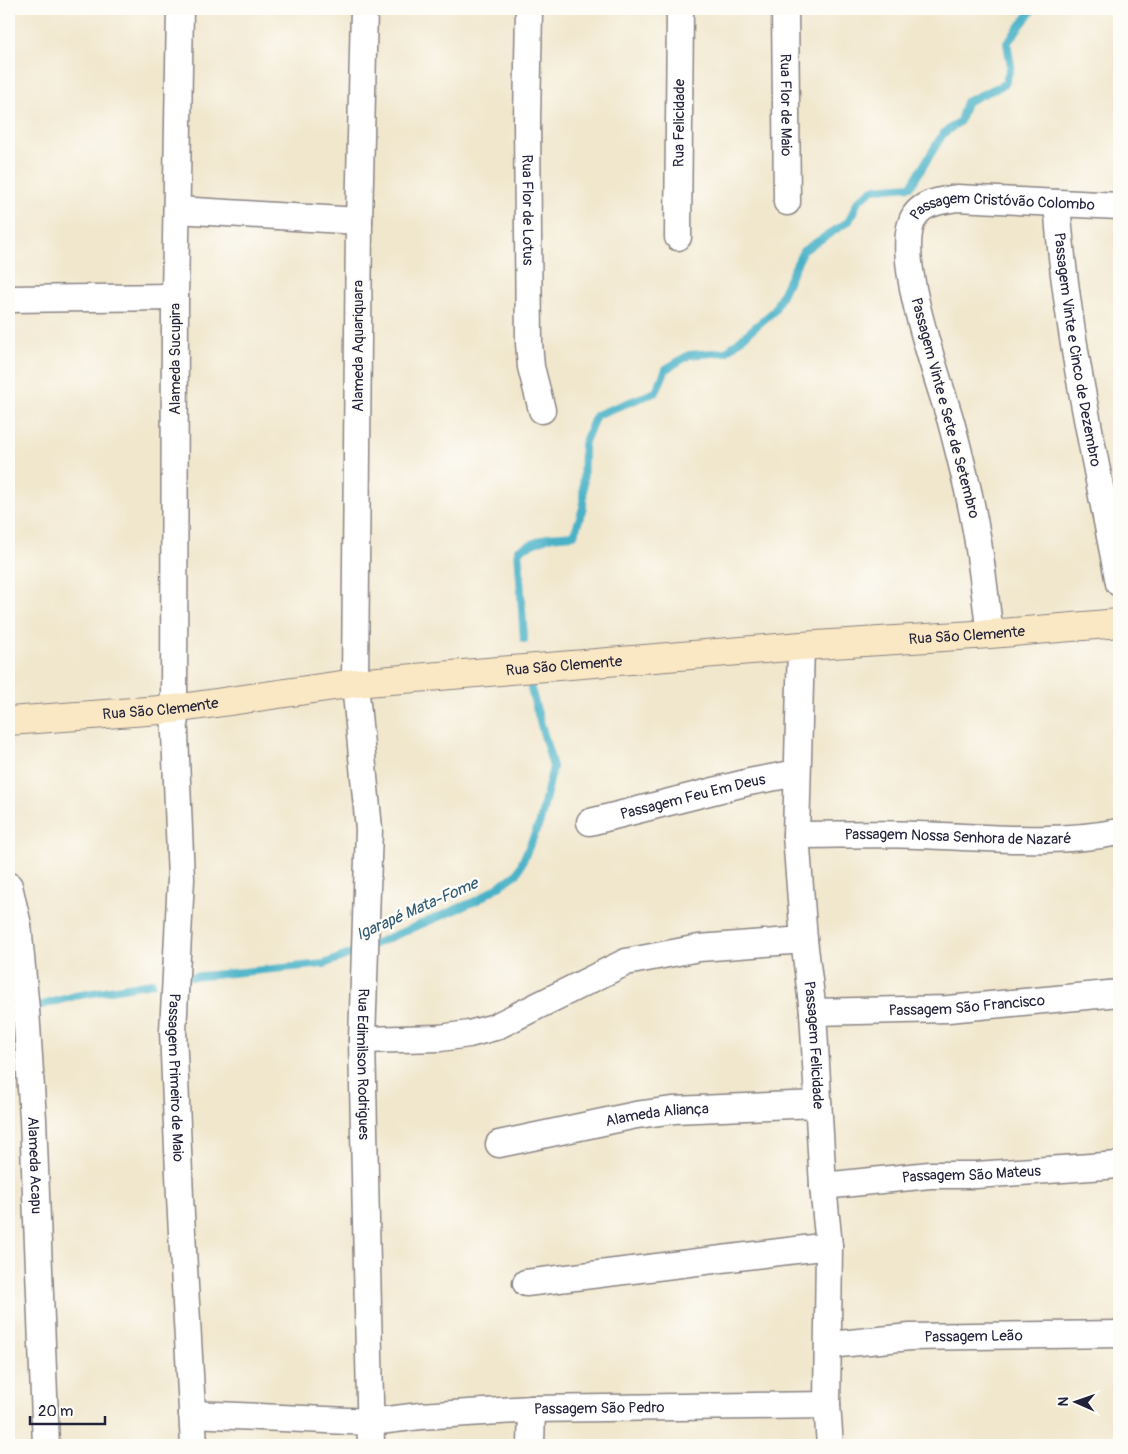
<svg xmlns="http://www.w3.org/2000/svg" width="1128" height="1454" font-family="Pangolin,sans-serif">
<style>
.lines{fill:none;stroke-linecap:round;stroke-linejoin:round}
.stream{stroke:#48b2c7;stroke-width:8}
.street-casing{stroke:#8a8484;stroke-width:29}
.secondary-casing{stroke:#8a8484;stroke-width:30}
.street{stroke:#fff;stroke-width:26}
.secondary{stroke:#fae7c3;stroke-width:28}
.labels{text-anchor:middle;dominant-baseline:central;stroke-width:5;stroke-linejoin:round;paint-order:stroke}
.street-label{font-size:15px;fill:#22223b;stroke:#fdfcf7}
.water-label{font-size:16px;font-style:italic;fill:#315c73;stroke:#fdfcf7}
</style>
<rect width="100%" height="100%" fill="#fdfcf7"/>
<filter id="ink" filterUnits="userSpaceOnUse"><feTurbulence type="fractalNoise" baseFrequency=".02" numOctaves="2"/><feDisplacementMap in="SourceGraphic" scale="10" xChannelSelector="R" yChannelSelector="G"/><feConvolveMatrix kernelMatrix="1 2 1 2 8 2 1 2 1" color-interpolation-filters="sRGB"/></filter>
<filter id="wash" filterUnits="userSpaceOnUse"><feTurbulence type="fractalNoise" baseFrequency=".0096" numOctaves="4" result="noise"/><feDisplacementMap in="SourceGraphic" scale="20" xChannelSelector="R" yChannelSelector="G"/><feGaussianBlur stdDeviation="1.12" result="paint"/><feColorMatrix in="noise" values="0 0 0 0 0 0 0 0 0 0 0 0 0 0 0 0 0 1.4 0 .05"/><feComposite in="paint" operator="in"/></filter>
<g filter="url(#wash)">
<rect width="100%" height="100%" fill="#f1e7cd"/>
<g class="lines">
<!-- stream -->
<path class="stream" d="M524,639l-6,-89 31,-13 25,-2 9,-27 1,-64 12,-29 60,-23 10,-23 23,-14 37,-3 48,-41 29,-60 46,-30 9,-20 15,-12 38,-3 32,-52 17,-13 6,-19 39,-18 6,-18 -4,-23 26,-34
M370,946l108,-46 39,-26 23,-52 13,-55 -22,-78
M192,977l132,-13 36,-14
M9,1014l66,-18 77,-13"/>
</g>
</g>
<g filter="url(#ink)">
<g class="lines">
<!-- street casing -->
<g class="street-casing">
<g id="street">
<path id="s1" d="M180,9l-5,288 -1,412 7,170 -8,152 7,166 14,248"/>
<path id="s2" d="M364,9l-5,212 -4,462 14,146 -7,211 9,405"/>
<path id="s3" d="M529,9l-2,112 2,222 2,24 11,43"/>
<path id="s4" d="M785,9l2,193"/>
<path id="s5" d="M1057,203c9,128 38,254 62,380"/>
<path d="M177,210l182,11"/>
<path id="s6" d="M678,237l2,-228"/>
<path d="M9,299l166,-2"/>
<path id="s7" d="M990,634c-5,-36 -8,-73 -15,-109 -6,-34 -15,-69 -24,-103 -13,-45 -54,-155 -40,-198 6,-21 28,-23 46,-26l162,8"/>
<path id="s8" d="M801,646l-5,189 8,105 9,72 10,174 6,60 -2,159 3,40"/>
<path id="s9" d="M590,822l159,-40 48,-9"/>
<path id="s10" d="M796,835c41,0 81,-2 122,0 67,2 135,10 201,-3"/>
<path id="s11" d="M9,886l9,39 8,85 7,109 13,326"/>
<path id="s12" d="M813,1012l135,-3 171,-16"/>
<path d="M362,1040l78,-2 29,-4 26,-7 131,-65 73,-14 105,-8"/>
<path id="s13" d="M499,1144l137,-29 38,-5 144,-6"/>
<path id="s14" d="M823,1186l107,-11h46l143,-10"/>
<path d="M526,1283l303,-37"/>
<path id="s15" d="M829,1345l81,-8 209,-3"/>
<path id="s16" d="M192,1414l179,8 49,-6 112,-7 295,-4"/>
<path d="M531,1445l1,-36"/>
</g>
</g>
<!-- secondary casing -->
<g class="secondary-casing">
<g id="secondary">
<path id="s17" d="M9,721l165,-12 181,-26 446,-37 189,-12 129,-11"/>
</g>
</g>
<!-- street -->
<use href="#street" class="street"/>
<!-- secondary -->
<use href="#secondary" class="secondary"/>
</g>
</g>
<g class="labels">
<!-- street labels -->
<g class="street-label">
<text stroke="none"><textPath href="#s4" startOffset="96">Rua Flor de Maio</textPath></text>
<text stroke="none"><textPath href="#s6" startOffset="114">Rua Felicidade</textPath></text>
<text stroke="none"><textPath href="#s3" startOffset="201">Rua Flor de Lotus</textPath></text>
<text stroke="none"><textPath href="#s7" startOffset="520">Passagem Cristóvão Colombo</textPath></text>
<text transform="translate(358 346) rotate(-90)">Alameda Aquariquara</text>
<text stroke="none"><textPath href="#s5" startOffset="148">Passagem Vinte e Cinco de Dezembro</textPath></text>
<text transform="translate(175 359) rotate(-90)">Alameda Sucupira</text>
<text transform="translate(945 408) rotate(75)">Passagem Vinte e Sete de Setembro</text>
<text stroke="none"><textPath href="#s17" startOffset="962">Rua São Clemente</textPath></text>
<text stroke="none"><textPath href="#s17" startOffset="558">Rua São Clemente</textPath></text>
<text stroke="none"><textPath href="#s17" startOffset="152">Rua São Clemente</textPath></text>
<text stroke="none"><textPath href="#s9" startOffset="106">Passagem Feu Em Deus</textPath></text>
<text stroke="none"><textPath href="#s10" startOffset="162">Passagem Nossa Senhora de Nazaré</textPath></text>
<text stroke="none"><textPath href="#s12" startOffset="154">Passagem São Francisco</textPath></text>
<text stroke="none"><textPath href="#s8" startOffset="400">Passagem Felicidade</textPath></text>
<text stroke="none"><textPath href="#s2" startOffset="1056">Rua Edimilson Rodrigues</textPath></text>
<text stroke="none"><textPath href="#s1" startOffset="1069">Passagem Primeiro de Maio</textPath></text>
<text stroke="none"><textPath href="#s13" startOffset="161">Alameda Aliança</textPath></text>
<text stroke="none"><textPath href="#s11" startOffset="281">Alameda Acapu</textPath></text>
<text stroke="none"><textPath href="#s14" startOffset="149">Passagem São Mateus</textPath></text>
<text stroke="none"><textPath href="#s15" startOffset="145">Passagem Leão</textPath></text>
<text stroke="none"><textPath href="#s16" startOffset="408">Passagem São Pedro</textPath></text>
</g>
<!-- water labels -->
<g class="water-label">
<text transform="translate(417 909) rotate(-24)">Igarapé Mata-Fome</text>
</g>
</g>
<!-- margin -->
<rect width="1128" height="1454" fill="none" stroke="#fdfcf7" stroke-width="30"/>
<!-- north arrow -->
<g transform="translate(1076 1402) rotate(272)" stroke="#fdfcf7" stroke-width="4" paint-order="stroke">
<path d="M0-4L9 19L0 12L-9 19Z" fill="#22223b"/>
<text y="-8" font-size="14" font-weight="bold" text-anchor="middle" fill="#22223b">N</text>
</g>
<!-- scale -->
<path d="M30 1416v8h75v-8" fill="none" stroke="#22223b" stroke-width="2.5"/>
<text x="38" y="1416" font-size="15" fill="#22223b" stroke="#fdfcf7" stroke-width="4" paint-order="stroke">20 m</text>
</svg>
